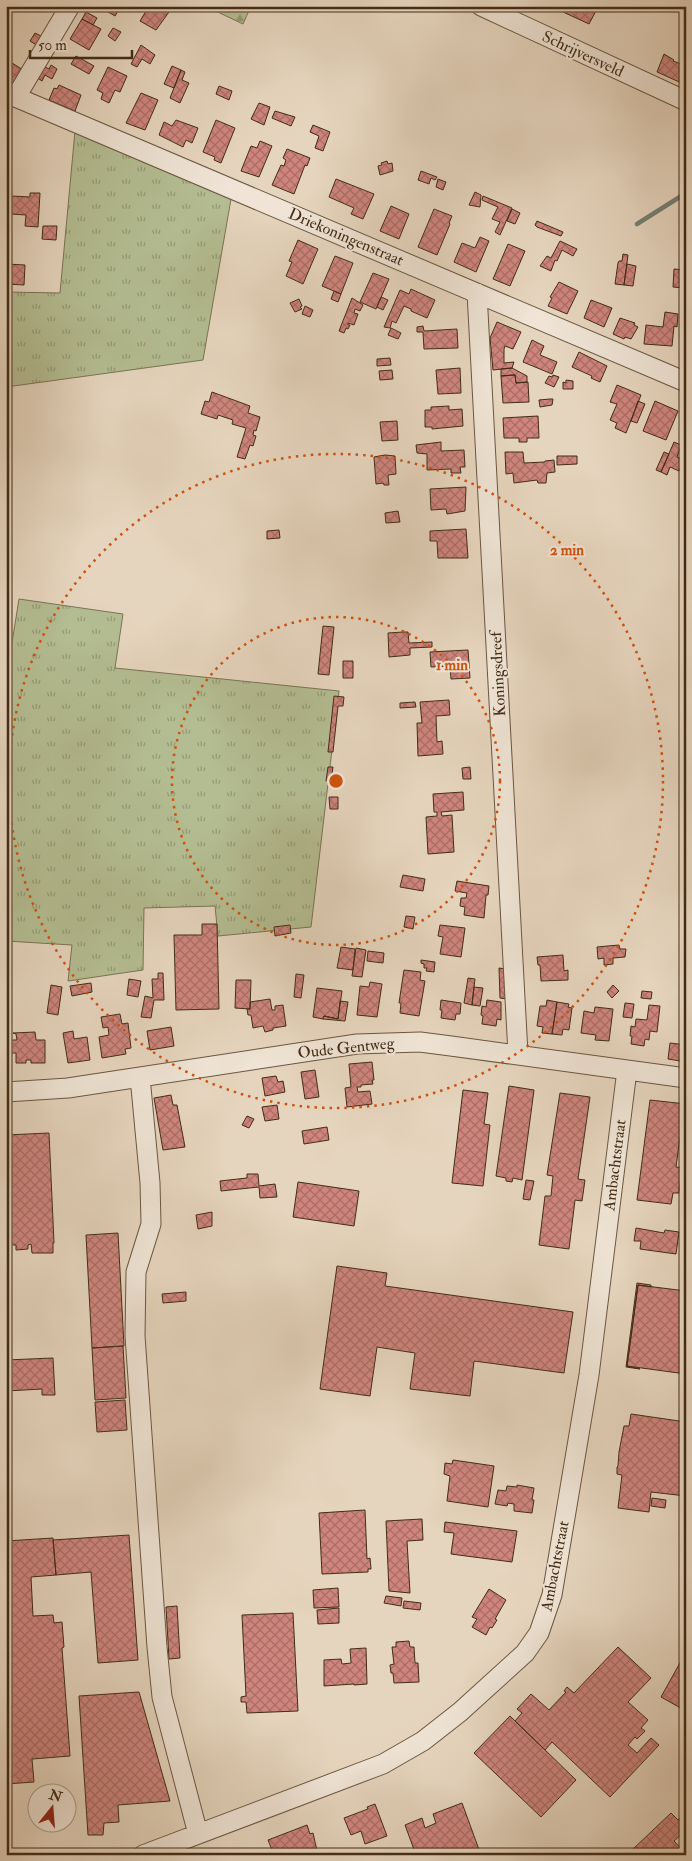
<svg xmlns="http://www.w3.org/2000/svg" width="692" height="1861" font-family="'IM FELL Double Pica',serif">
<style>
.grass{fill:url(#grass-tufts);stroke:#7b7454}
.forest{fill:url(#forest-firs);stroke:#7b7454}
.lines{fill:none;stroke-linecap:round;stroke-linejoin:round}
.stream{stroke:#758076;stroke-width:4.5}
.building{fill:url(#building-cross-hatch);stroke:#422c16}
.minor-casing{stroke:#6b5640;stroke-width:21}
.minor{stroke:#efe4d5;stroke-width:19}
.ring{fill:none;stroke:#cf520e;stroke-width:2.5;stroke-dasharray:2.5 5}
.labels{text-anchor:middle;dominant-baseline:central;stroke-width:4;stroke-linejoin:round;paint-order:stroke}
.street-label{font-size:16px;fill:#422c16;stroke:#efe4d5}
.centre{fill:#cf520e;stroke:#efe4d5;stroke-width:2.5}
.ring-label{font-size:15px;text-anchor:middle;font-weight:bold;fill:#cf520e;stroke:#efe4d5;stroke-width:4;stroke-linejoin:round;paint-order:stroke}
</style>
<defs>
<pattern id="grass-tufts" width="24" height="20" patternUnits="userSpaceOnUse" patternTransform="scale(1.25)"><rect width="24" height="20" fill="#b4bd92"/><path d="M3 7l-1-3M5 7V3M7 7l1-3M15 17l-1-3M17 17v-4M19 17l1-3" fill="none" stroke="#949a76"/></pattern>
<pattern id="forest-firs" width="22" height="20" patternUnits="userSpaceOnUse" patternTransform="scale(1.25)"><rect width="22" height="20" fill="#b4bd92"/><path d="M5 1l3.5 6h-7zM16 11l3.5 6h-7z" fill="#949a76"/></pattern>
<pattern id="building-cross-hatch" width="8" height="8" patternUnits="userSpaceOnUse" patternTransform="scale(1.25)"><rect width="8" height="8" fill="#cf857e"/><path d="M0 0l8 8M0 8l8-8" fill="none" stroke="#aa6d66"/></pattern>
</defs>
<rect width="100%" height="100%" fill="#e6d5be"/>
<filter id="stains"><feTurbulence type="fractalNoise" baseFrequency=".004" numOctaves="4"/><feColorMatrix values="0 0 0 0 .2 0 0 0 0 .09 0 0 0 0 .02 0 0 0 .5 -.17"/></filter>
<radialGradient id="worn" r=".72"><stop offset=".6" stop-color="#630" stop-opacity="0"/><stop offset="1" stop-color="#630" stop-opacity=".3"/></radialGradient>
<!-- grass -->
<path class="grass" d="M75,131l156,68 -28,161 -197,27v-95l54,1z
M19,599l104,15 -8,54 224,23 -28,236 -93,9 -3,-30 -71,2 -1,62 -75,11 4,-36 -66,-4v-261z"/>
<!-- forest -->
<path class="forest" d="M205,6h46l-8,18z"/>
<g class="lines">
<!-- stream -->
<path class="stream" d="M637,224l49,-31"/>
</g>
<!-- building -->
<path class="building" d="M98,6h23l-6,10z
M149,6h10l10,6 -13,18 -16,-9z
M563,6h38l-2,4 -2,-1 -8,15 -28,-13z
M86,12l11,6 -4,7 -11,-6z
M82,19l19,10 -12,21 -19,-11z
M113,28l8,4 -6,9 -7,-5z
M35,33l8,4 -5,9 -8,-5z
M141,45l14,10 -5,9 -8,-5 -5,8 -6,-3z
M664,54l10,6 -1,1 8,3v4l5,1v16l-29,-13z
M76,56l18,10 -5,8 -18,-10z
M6,59l17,11 -8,14 -9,-5z
M51,65l6,4 -5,10 -7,-4 -3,6 -6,-4 7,-11 6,3z
M172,66l9,4 -7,18 -10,-4z
M108,67l19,9 -7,16 -5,-2 -6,13 -8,-4 2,-6 -6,-3z
M181,70l4,2 -3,8 7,3 -9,20 -10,-5z
M59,85l22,10 -6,16 -26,-11 5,-12 3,1z
M219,86l13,5 -3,9 -13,-6z
M141,93l17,7 -13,30 -19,-7z
M259,103l11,4 -6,18 -13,-6z
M275,111l20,6 -4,9 -19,-8z
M176,120l22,8 -6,15 -6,-3 -3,7 -24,-12 5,-13 8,4z
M216,120l19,8 -14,35 -7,-3 1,-3 -12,-5z
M313,125l17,7 -7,19 -8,-3 4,-12 -9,-4z
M260,141l12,5 -13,31 -18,-6 10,-25 6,2z
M287,149l23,9 -3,8 -2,-1 -11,29 -22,-9 9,-20 3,1 2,-6 -3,-2z
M387,161l1,3 4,-1 1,8 -13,4 -2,-9 4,-1 -1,-2z
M421,171l16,6 -2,3 -4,-2 -2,6 -11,-4z
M336,179l38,15 -11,25 -12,-5 3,-6 -25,-11z
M438,179l8,3 -3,8 -7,-3z
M475,192l6,3 -1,12 -11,-2z
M30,193h10l-2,34 -13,-1 1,-11 -15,-1 1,-18 18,1z
M483,196l29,12 -12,27 -5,-3 5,-10 -8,-3 6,-12 -16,-7z
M391,206l18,8 -10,25 -19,-8z
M434,209l18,7 -3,7 1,1 -13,31 -19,-8z
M512,209l8,4 -5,11 -8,-3z
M537,221l26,11 -2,4 -24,-9 -2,-2z
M43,226h14l-1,14 -14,-1z
M480,237l9,4 -13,31 -22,-10 8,-19 13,5z
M298,240l20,9 -15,35 -17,-8 6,-14 -3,-1z
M560,241l17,8 -4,7 -11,-6 -5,11 -2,-1 -4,11 -11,-5 7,-10 4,2z
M508,244l17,7 -15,35 -17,-7z
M623,254l5,1 -4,30 -9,-1 3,-21 1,-2h3z
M335,256l18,7 -12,31 -19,-8z
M6,264l19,1 -1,20 -18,-1z
M627,264l9,2 -3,20 -9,-1z
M674,269l11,1 -1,18 -11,-1z
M373,273l16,6 -13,30 -16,-7z
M559,282l19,9 -11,23 -19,-8 4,-8 -2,-1z
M411,289l24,11 -8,18 -16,-7v-2l-7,-3 -8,17 -4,-2 -2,7 -6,-1 16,-37 9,4z
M334,291l7,3 -3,8 -7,-3z
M381,297l7,3 -5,10 -6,-3z
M352,298l11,7 -3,6 -5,-2 -1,4 4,1 -4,11 -6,-2v2h2l-2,4 -2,-1 -2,5 -5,-2z
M299,299l3,7 -2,1 2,2 -7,3 -5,-9z
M591,300l21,8 -8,19 -20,-9z
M305,306l8,4 -3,7 -8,-3z
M665,312l13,2 -1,13 -3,-1 -2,20 -28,-2 2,-19 17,2z
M620,318l15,5 -1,2 4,2 -7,12 -6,-2 -1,2 -11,-5z
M497,322l24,10 -8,17 -8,-3 -1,3v14l10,-1 -2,6 -19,2 -3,-32z
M423,326l1,5 33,-2 1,19 -34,1 -1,-17h-6v-5z
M391,328l10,5 -3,6 -10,-4z
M532,340l12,6 -4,9 17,7 -5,12 -29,-12z
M579,352l28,14 -7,16 -9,-4 1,-2 -20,-9z
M390,358l1,7 -14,1v-7z
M460,368l1,25 -23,1 -2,-24z
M512,368l15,8v6l-11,1 -1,-8 -14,1v-7z
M392,370l1,9 -13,1 -1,-9z
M512,375h3l1,8 12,-1 1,20 -26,1 -2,-27z
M553,375l6,2 -5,10 -9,-4 4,-7 3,1z
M566,380l7,1v8h-10v-7l3,1z
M617,385l24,10 -15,38 -11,-5 2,-5 -7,-3 7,-16 -7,-2z
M212,392l38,14 -2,7 12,4 -4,14 -2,-1 -1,5 3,1 -3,10 -3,-1 -5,14 -8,-2 9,-29 -14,-4 1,-4 -15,-5 -1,4 -16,-5 4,-13 4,1z
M550,399h3l-1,6 -12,2 -1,-7z
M638,401l7,3 -8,19 -6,-2z
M655,401l23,10 -12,29 -23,-9z
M449,406v4l13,-1 1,17 -31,3v-2h-7v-17h6v-3z
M538,416l1,22h-12v4h-8v-4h-15l-1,-20z
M397,421l1,19 -16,1 -2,-19z
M686,434v14l-5,-2 -4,11 7,3 -5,11 -9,-4 -3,8 -6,-3 13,-30 7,3z
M441,442v9l23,-1 1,17h-5l1,6h-10v-4l-24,1v-16l-10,-1 -1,-8z
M505,452h18l1,11 21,-1v-1l9,-1 1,12 -8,1 -1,10h-8l-1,-3 -23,3 -1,-10 -7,1z
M664,452l5,2 -8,18 -5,-2z
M385,455l10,1 1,18 -8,1 1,10h-5l-1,-2 -7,1 -2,-27z
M557,456h20v8l-20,1z
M466,487l-1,24 -18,3 -1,-5 -15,1 -1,-21z
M398,511l2,11 -14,1 -1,-10z
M466,529l2,29h-30l-1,-17h-7v-10z
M279,530l1,8 -13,1v-8z
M323,626l11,1 -5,48 -11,-1z
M403,632h5l1,11 23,-1v5l-22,1v7l-21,2 -1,-24z
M468,650l2,28 -19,1 -1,-13 -19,1 -1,-15z
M343,661h10v17h-10z
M334,696l10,1 -1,9h-5l-5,46h-5z
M449,700l1,15 -14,1 1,26 5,-1 1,13 -25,2 -1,-33h5l-2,-21z
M415,702l1,5 -16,1v-5z
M328,767h5l-2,14h-5z
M470,767l1,12h-8l-1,-11z
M463,792l1,18 -23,2 1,4 10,-1 2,37 -26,2 -2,-37 11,-1v-4h-3l-1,-18z
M329,797h9v12h-8z
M403,875l22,4 -2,12 -23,-4z
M457,881l32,5 -1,9h-2l-2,23 -20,-3 1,-8 -5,-1 1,-8h5l1,-5 -12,-2z
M406,916l9,1 -2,12 -9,-2z
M202,924h15l2,85 -43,1 -2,-75h28z
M290,925l1,8 -16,3 -1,-9z
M440,925l25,3 -4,29 -21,-3 3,-17 -5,-1z
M619,945l1,4h6l-1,8 -12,1v6l-9,1v-7l-6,1 -1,-12z
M341,947l14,2 -2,21 -16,-2z
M356,948l10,2 -4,27 -10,-1z
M368,951l16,2 -1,10 -16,-2z
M563,955l1,16 4,-1v10l-27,1 -1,-16h-2l-1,-8z
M421,960l14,2 -1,10 -8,-1 1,-3h-3v-4l-3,-1z
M499,968l7,1 1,30 -7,-1z
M404,970l17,2 -1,8 5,1 -6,35 -19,-3 1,-10h-2z
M158,973h5l1,27h-10l-3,18 -10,-1 4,-21 8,2 -1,-19h6z
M296,974l8,1 -3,23 -7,-1z
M468,978l7,1 -3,26 -8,-2z
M129,979l12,2 -3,16 -11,-2z
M236,980h15l-1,29 -15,-1z
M370,982l12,2 -5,33 -20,-2 3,-29 9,1z
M91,983l1,9 -20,4 -2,-10z
M51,985l11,2 -4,28 -11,-2z
M613,985l6,6 -7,7 -5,-6z
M474,987l9,1 -3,18 -8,-1z
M317,988l25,3 -4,28 -14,-3 -1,3 -10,-2z
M642,991l10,1 -1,7 -10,-1z
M270,999l2,11h3v-4l8,-1 3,21 -13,2v2l-8,2 -2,-6 -10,2 -2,-13h-3l-1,-6h3v-7z
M441,1000l20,3 -1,11h-4l-1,6 -14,-2 1,-8h-2z
M487,1000l14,2v18l-4,-1 -1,7 -14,-2 1,-8 -2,-1 1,-9 4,1z
M547,1000l10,2 -5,32 -10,-1 1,-6 -6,-1 3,-20h6z
M340,1001l8,1 -3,19 -22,-2 1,-3 14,3z
M557,1002l12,2 -1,3 4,1 -3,22 -6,-1 -1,6 -10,-1z
M625,1003l9,1 -2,14 -9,-1z
M649,1005l11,1 -3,26 -7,-1 -1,9 -4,-1 -1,7 -13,-2 1,-8h-2l1,-10 4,1 1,-8 11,1z
M595,1007l18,2 -4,32 -14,-1 1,-5 -15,-2 3,-22 10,2z
M120,1014l2,10 6,-1 3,25 -6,1 1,5 -24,4 -3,-21 10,-2 -1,-8 -5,1 -2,-11z
M171,1027l3,19 -24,4 -3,-19z
M73,1031l1,8 13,-2 3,23 -22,3 -5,-30z
M35,1032l1,8h9v23h-14v-3h-5v3h-10v-10h-4l-1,6v-19h6l-1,-6 -3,-1z
M670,1043l16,2v17l-18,-3z
M372,1062l2,18h-2l1,4 -12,1v2h-4l1,5 12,-1 2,13 -25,3 -2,-19 6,-1 -2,-23z
M315,1070l4,27 -14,2 -4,-27z
M276,1076l2,6 5,-1 2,11 -20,4 -3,-18z
M509,1086l25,4 -12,90 -9,-2 -1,4 -6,-1v-3l-10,-2z
M463,1090l25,3 -4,31 6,1 -7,61 -31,-3z
M560,1093l30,4 -12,82 7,1 -3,21 -7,-1 -6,49 -30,-4 6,-49h6l2,-20 -6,-1z
M171,1095l2,10h4l8,42 -22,3 -9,-52z
M650,1100l36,4v34l-6,-1 -4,30 8,1 -1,8h-2l-2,17h-6l-2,11 -34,-4z
M277,1105l2,14 -14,2 -3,-14z
M247,1116l7,3 -5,9 -7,-3z
M327,1127l2,13 -25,4 -2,-13z
M49,1133l5,110h-1v10h-21l-1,-9 -3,1v4l-12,1v-5h-6l-4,-63v-47z
M247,1174h11l1,12 16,-2 2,13 -17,1 -1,-11 -38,4 -1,-10 27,-3z
M526,1180l8,1 -4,19 -7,-1z
M6,1182l4,63 -4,1z
M298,1182l61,9 -5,35 -61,-9z
M212,1212v14l-14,3 -2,-14z
M636,1228l28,5 1,-3 14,2 -3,22 -36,-5 1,-8h-7z
M118,1233l6,113 -32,2 -6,-113z
M337,1266l50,7 -2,13 188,26 -9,61 -90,-12 -4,35 -60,-7 5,-36 -38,-6 -7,49 -50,-7z
M637,1283l14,2v2l-13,-2 -11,81 13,3 -14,-2z
M638,1285l48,6v83l-59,-8z
M186,1292v9l-23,2 -1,-9z
M123,1346l3,52 -31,2 -3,-52z
M53,1358l2,37h-13v-6l-36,2v-31z
M125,1400l2,30 -30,2 -2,-30z
M631,1414l55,8v74l-35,-4 -2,20 -31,-4 4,-33 -5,-1v-7l1,-1 1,-14 5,-26h5z
M453,1460l41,6 -6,41 -41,-6 3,-25 -6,-2 1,-11 7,1z
M517,1485l17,3 -2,12h2l-2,13 -18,-2v-7l-6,-1 -1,3 -12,-2 3,-14 8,1 1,-5 10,1z
M652,1498l14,2 -1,8 -14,-2z
M365,1510l2,49 3,-1 1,11h-3v3l-46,2 -3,-61z
M422,1519l1,21 -16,1 3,52 -21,-2 -3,-70z
M445,1522l72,9 -5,31 -61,-8 3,-21 -10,-1z
M129,1535l9,125 -40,3 -7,-91 -35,3 -3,-35z
M53,1538l3,37 -25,2 2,39 20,-1 1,8 8,-1 2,25 -2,1 8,108 -38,3 2,23 -28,2v-243z
M338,1588l1,19 -25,1 -1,-18z
M489,1589l17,11 -11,19 2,1 -5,8 -2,-1 -4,8 -14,-8 5,-8 -5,-2z
M386,1596l16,2 -1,8 -17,-3z
M404,1601l17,2 -1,7 -17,-2z
M177,1606l3,52 -11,1 -3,-52z
M339,1608v15l-21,1 -1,-14z
M293,1613l5,98 -51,2 -1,-11h-5v-5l5,-1 -4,-81z
M409,1641l1,6h4l1,16h3l1,19 -25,1 -1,-10h-2l-1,-8 4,-1 -2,-17h4v-5z
M618,1647l33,31 -23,24 20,18 -7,8 4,3 -8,8 -2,-2 -7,8 9,8 14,-15 8,7 -49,52 -58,-55 -7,8 -30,-29 7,-8 -5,-4 14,-15 18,16 17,-18 -2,-1 3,-4 7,6z
M366,1648l1,36 -13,1v-1l-30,2v-26l17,-1 1,5 9,-1 -1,-14z
M686,1652v59l-25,-14z
M139,1692l31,109 -52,4 1,17 -15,1 -1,12h-15l-9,-139z
M510,1716l66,64 -35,37 -67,-64z
M462,1803l19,52h-65l-11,-30 17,-7 3,10 11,-5 -3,-9z
M375,1804l12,32 -22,8 -4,-13 -10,4 -7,-17 24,-9 -1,-2z
M686,1812v7l-5,4 5,7 -12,11 11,12 -3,2h-45l-5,-5 39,-37 7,7z
M307,1825l3,9 3,-1 5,22h-44l-6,-15z"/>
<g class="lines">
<!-- minor casing -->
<g class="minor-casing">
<path id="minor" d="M481,6l205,95
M6,93l680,289
M16,97l54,-91
M477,293l41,761
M140,1077l10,106 1,41 -15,48 -1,64 22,311 5,50 36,137
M6,1092l62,-4 289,-44 63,-2 31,4 235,32
M143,1855l240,-91 40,-23 37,-29 65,-59 14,-20 13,-38 37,-220 38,-305"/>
</g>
<!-- minor -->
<use href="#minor" class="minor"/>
</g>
<!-- distance rings -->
<g class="ring">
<circle cx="336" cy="781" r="164"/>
<circle cx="336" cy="781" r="327"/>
</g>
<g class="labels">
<!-- street labels -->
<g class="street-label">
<text transform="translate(583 54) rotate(25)">Schrijversveld</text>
<text transform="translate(346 237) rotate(23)">Driekoningenstraat</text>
<text transform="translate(498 674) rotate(-93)">Koningsdreef</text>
<text transform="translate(346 1048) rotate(-6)">Oude Gentweg</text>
<text transform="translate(615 1165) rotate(-83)">Ambachtstraat</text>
<text transform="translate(555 1566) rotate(-79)">Ambachtstraat</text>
</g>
</g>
<circle cx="336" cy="781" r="8" class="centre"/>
<g class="ring-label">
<text x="567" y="555">2 min</text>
<text x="452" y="670">1 min</text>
</g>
<!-- margin -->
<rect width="692" height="1861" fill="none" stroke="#e6d5be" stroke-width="25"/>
<rect x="8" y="8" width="677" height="1846" fill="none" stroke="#422c16" stroke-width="2.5"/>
<rect x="12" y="12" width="667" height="1836" fill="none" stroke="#422c16"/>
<!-- north arrow -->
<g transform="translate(52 1808) rotate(17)"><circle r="24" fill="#efe4d5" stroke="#aa9a89"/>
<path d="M0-4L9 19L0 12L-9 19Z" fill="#8f2418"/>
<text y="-8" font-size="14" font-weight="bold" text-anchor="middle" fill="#422c16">N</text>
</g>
<!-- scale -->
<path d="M30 50v8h102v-8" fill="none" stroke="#422c16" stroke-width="2.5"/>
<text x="38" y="50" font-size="15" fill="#422c16" stroke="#efe4d5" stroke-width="4" paint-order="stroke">50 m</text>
<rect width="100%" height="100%" filter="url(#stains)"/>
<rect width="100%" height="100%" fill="url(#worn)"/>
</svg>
